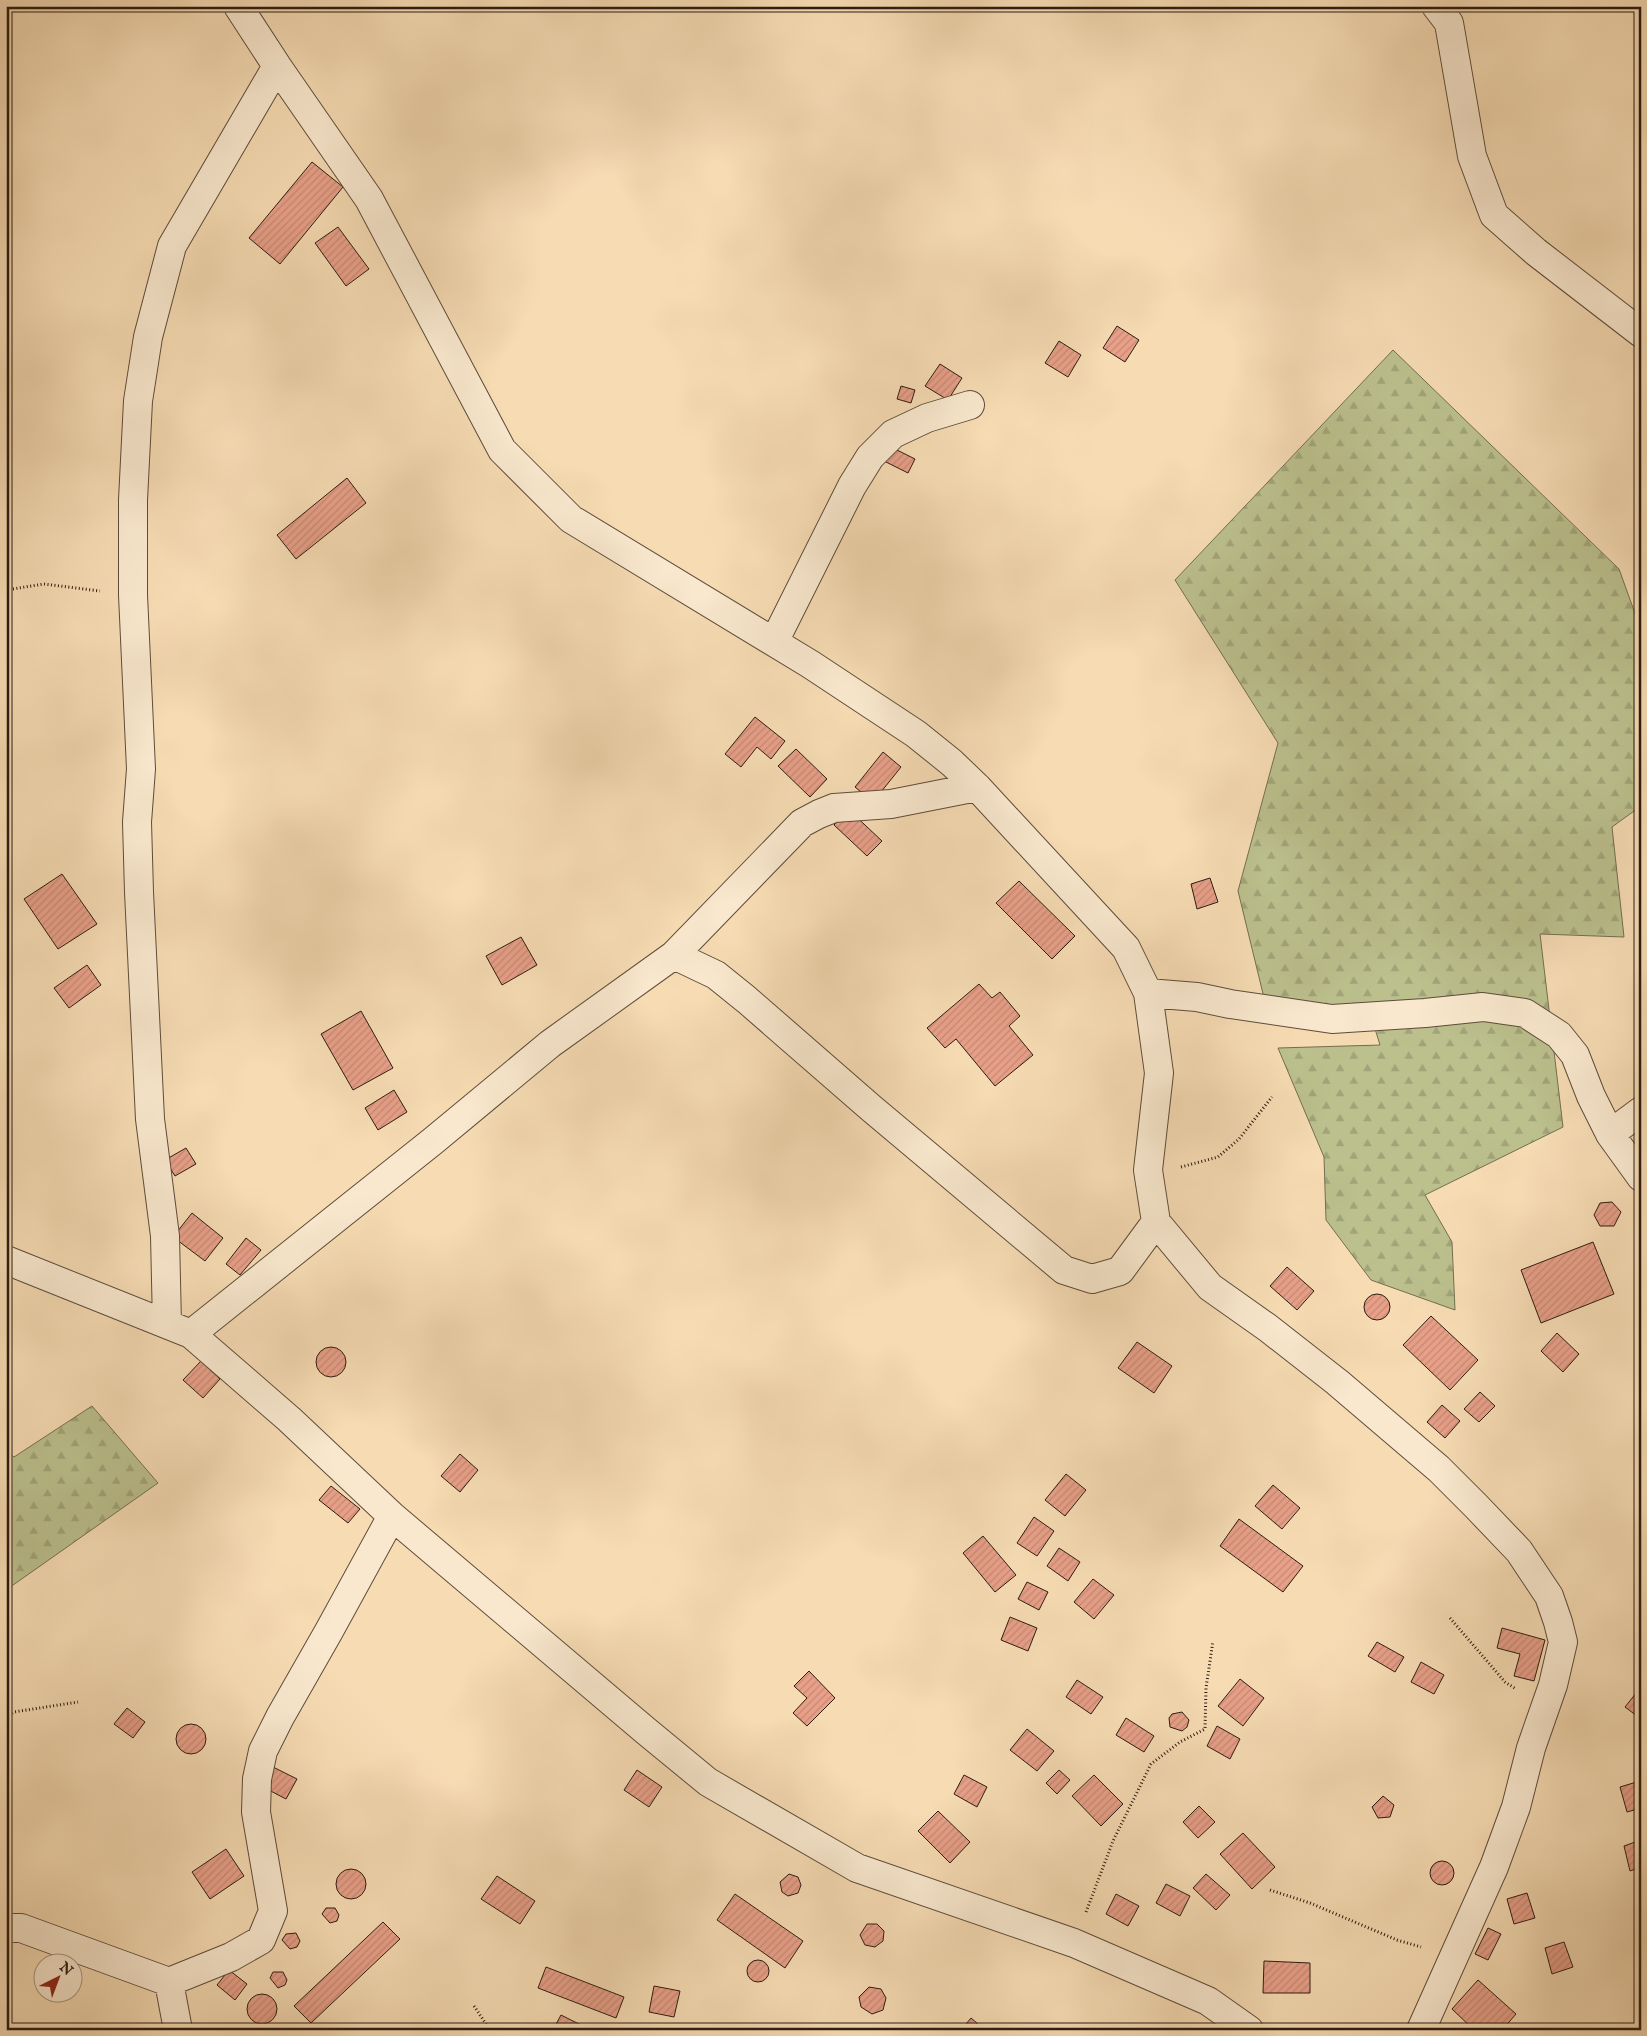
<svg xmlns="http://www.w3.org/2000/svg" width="1647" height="2036" font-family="'IM FELL English',serif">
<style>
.forest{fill:url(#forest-firs);stroke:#746e50}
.building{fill:url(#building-hatch);stroke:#2c1c12}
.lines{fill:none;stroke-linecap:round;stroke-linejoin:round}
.minor-casing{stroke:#5e4c3a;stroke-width:30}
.path{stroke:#2c1c12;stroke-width:3;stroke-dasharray:1 2.5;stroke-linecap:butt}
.minor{stroke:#f9e8ce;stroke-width:28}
</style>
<defs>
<pattern id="forest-firs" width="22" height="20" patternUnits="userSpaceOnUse" patternTransform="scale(1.25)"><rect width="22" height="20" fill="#bbc08d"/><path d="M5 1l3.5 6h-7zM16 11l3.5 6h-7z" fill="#a1a479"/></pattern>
<pattern id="building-hatch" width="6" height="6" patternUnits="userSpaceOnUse" patternTransform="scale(1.25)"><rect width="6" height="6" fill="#e8a089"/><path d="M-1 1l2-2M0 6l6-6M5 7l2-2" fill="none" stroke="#c78975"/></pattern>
</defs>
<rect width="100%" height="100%" fill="#f6dbb3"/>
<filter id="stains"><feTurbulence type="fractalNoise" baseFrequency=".004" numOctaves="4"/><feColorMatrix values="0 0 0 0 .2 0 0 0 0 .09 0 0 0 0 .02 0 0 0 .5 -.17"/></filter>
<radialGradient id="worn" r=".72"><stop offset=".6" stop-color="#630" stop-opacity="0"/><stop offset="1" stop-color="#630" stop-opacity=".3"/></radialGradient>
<!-- forest -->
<path class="forest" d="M1393,350l226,219 22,61v176l-29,21 12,110 -84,-3 23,193 -138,68 27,47 3,68 -84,-30 -45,-60 -2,-63 -46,-109 102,-3 -12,-39h-102l-28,-115 40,-148 -103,-163z
M92,1406l66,77 -152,107v-140l8,7z"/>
<!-- building -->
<path class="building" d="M312,162l31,25 -63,77 -31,-26z
M338,227l31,42 -23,17 -31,-43z
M1117,326l22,14 -14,22 -22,-14z
M1059,341l22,14 -13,22 -23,-14z
M940,364l22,14 -14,22 -23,-14z
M901,386l14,4 -4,13 -14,-4z
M891,447l24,12 -7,14 -24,-12z
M347,478l19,25 -70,56 -19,-24z
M755,717l30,24 -14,18 -14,-12 -16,20 -16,-13z
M796,749l31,30 -17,18 -32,-31z
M883,752l18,15 -28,35 -18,-15z
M849,810l33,31 -15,15 -33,-31z
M62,874l35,50 -39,25 -34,-50z
M1210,878l8,24 -21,7 -6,-25z
M1019,881l56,55 -23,23 -56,-56z
M521,937l16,28 -35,20 -16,-29z
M87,965l14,20 -32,23 -15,-20z
M979,984l13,14 8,-6 20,24 -11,10 24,29 -38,31 -39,-47 -11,9 -18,-20z
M361,1011l32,57 -40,22 -32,-56z
M394,1090l13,22 -29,18 -13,-22z
M186,1148l10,16 -21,12 -10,-16z
M1612,1202l9,10 -7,14h-14l-6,-11 6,-12z
M192,1213l31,25 -18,23 -32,-24z
M246,1238l15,12 -21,25 -14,-11z
M1593,1242l21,52 -73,29 -20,-53z
M1287,1267l27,24 -17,19 -27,-24z
M1364 1307a13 13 0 1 1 26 0a13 13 0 1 1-26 0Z
M1431,1316l47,44 -28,30 -47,-45z
M1557,1333l22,21 -16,18 -22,-21z
M1137,1342l35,24 -18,27 -36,-25z
M316 1362a15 15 0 1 1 30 0a15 15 0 1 1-30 0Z
M201,1361l19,18 -17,19 -20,-18z
M1480,1392l15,14 -16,16 -15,-13z
M1442,1405l18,16 -15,17 -18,-16z
M460,1454l18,16 -18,22 -19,-16z
M1066,1474l20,16 -21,26 -20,-16z
M1273,1485l27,23 -18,21 -27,-23z
M331,1486l29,23 -12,14 -29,-23z
M1034,1517l20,14 -17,25 -20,-13z
M1239,1519l64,47 -20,26 -63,-46z
M983,1536l33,39 -21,17 -32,-39z
M1059,1548l21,14 -12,19 -21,-15z
M1093,1579l21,16 -20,24 -20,-17z
M1027,1582l21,10 -9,18 -21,-11z
M1010,1617l27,11 -9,23 -27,-11z
M1502,1628l43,12 -11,41 -20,-5 6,-22 -23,-6z
M1377,1642l27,15 -9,15 -27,-16z
M1421,1662l23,13 -10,19 -23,-12z
M809,1671l26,27 -28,28 -14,-13 14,-15 -13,-12z
M1240,1679l24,19 -21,28 -25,-20z
M1077,1680l26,17 -12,17 -25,-17z
M1641,1687v32l-16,-12z
M127,1708l18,14 -12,16 -19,-14z
M1182,1712l7,8 -2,7 -5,4 -12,-4 -1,-9 3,-4z
M1126,1718l28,18 -10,16 -28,-17z
M176 1739a15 15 0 1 1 30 0a15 15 0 1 1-30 0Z
M1217,1726l23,13 -10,20 -23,-13z
M1027,1729l27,22 -17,20 -27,-21z
M273,1767l24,12 -11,20 -23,-12z
M637,1770l25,17 -13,20 -25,-17z
M1059,1770l11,10 -13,14 -11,-11z
M964,1775l23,12 -10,20 -23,-13z
M1094,1775l29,29 -22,22 -29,-30z
M1640,1781l1,27 -14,4 -7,-25z
M1383,1796l11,9 -4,12 -12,1 -6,-11z
M1199,1806l16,16 -17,16 -15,-16z
M938,1811l32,31 -20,21 -32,-32z
M1243,1833l32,34 -23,22 -32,-35z
M1641,1840v27l-11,4 -6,-25z
M226,1849l18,27 -34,23 -18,-27z
M1430 1873a12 12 0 1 1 24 0a12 12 0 1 1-24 0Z
M336 1884a15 15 0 1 1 30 0a15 15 0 1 1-30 0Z
M789,1874l9,3 3,8 -3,8 -10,3 -6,-4 -2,-10z
M1206,1874l24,21 -14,15 -23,-22z
M497,1876l38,25 -15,23 -39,-25z
M1166,1884l24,12 -10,20 -24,-13z
M1527,1893l8,25 -21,6 -7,-25z
M735,1894l68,47 -18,27 -68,-48z
M1116,1894l23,12 -11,20 -22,-12z
M326,1908h9l4,7 -2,6 -7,2 -8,-9z
M383,1922l17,17 -89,84 -17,-17z
M867,1924h10l7,7 -1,10 -8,6 -10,-2 -5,-10z
M1488,1928l13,6 -13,26 -13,-6z
M296,1933l4,8 -3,6 -7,2 -8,-9 4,-6z
M1564,1942l9,25 -21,7 -7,-26z
M747 1971a11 11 0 1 1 22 0a11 11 0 1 1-22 0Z
M1264,1961l46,2v30h-47z
M546,1967l78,30 -8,21 -78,-30z
M229,1970l18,14 -12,16 -18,-15z
M273,1972h10l4,8 -2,5 -7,3 -8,-10z
M1478,1980l38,34 -14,16h-28l-22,-21z
M654,1986l26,5 -6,26 -25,-5z
M869,1987l12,2 5,9 -3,12 -11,4 -11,-7 -2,-10z
M247 2009a15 15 0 1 1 30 0a15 15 0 1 1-30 0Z
M561,2015l24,12 -2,3h-30z
M971,2018l14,12h-24z"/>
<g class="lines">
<!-- minor casing -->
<g class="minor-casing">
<path id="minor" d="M238,6l39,60 92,133 133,251 69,69 239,145 106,70 36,29 25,24 149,161 22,45 11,80 -11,97 8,52 54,65 58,41 69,54 102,87 37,37 43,45 30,45 9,26 5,20 -10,43 -22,63 -15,59 -22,60 -73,163
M1436,6l13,17 23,133 22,59 42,37 105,81
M774,642l78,-156 18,-29 23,-23 34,-16 43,-13
M674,955l128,-132 17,-9 15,-6 57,-4 86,-17
M1148,993l49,4 33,7 102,15 93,-6 58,-6 42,6 34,22 16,20 16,41 19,38 31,43
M1610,1134l31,-23
M6,1260l185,74 98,85 103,97 254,215 62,51 149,86 217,75 134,58 41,29
M167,1324l-2,-88 -15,-117 -11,-227 -2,-70 4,-53 -8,-174v-95l5,-99 10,-64 24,-91 105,-180
M191,1334l242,-193 117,-97 124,-89 42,20 31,25 124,108 193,162 28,9 28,-8 36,-49
M6,1928h15l148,54 62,-25 30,-17 12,-29 -17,-99 1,-33 6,-28 17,-34 49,-86 63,-115
M169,1982l9,48"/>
</g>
<!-- path -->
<path class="path" d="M6,590l38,-6 56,7
M1181,1167l37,-10 21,-18 33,-42
M1450,1618l55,64 11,7
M6,1717l8,-5 64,-10
M1270,1890l40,13 87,37 24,7
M1086,1912l27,-71 38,-77 29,-22 25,-13 1,-41 7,-47
M474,2006l16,24"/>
<!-- minor -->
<use href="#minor" class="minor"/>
</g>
<!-- margin -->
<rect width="1647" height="2036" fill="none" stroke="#f6dbb3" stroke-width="25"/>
<rect x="8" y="8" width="1632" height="2021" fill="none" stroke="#2c1c12" stroke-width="2.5"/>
<rect x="12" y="12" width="1622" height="2011" fill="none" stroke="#2c1c12"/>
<!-- north arrow -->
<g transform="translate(58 1978) rotate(42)"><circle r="24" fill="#f9e8ce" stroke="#a79683"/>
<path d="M0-4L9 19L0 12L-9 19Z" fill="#8f2418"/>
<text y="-8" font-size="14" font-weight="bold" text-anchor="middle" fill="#2c1c12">N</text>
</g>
<rect width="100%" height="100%" filter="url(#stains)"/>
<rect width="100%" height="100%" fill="url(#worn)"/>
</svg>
